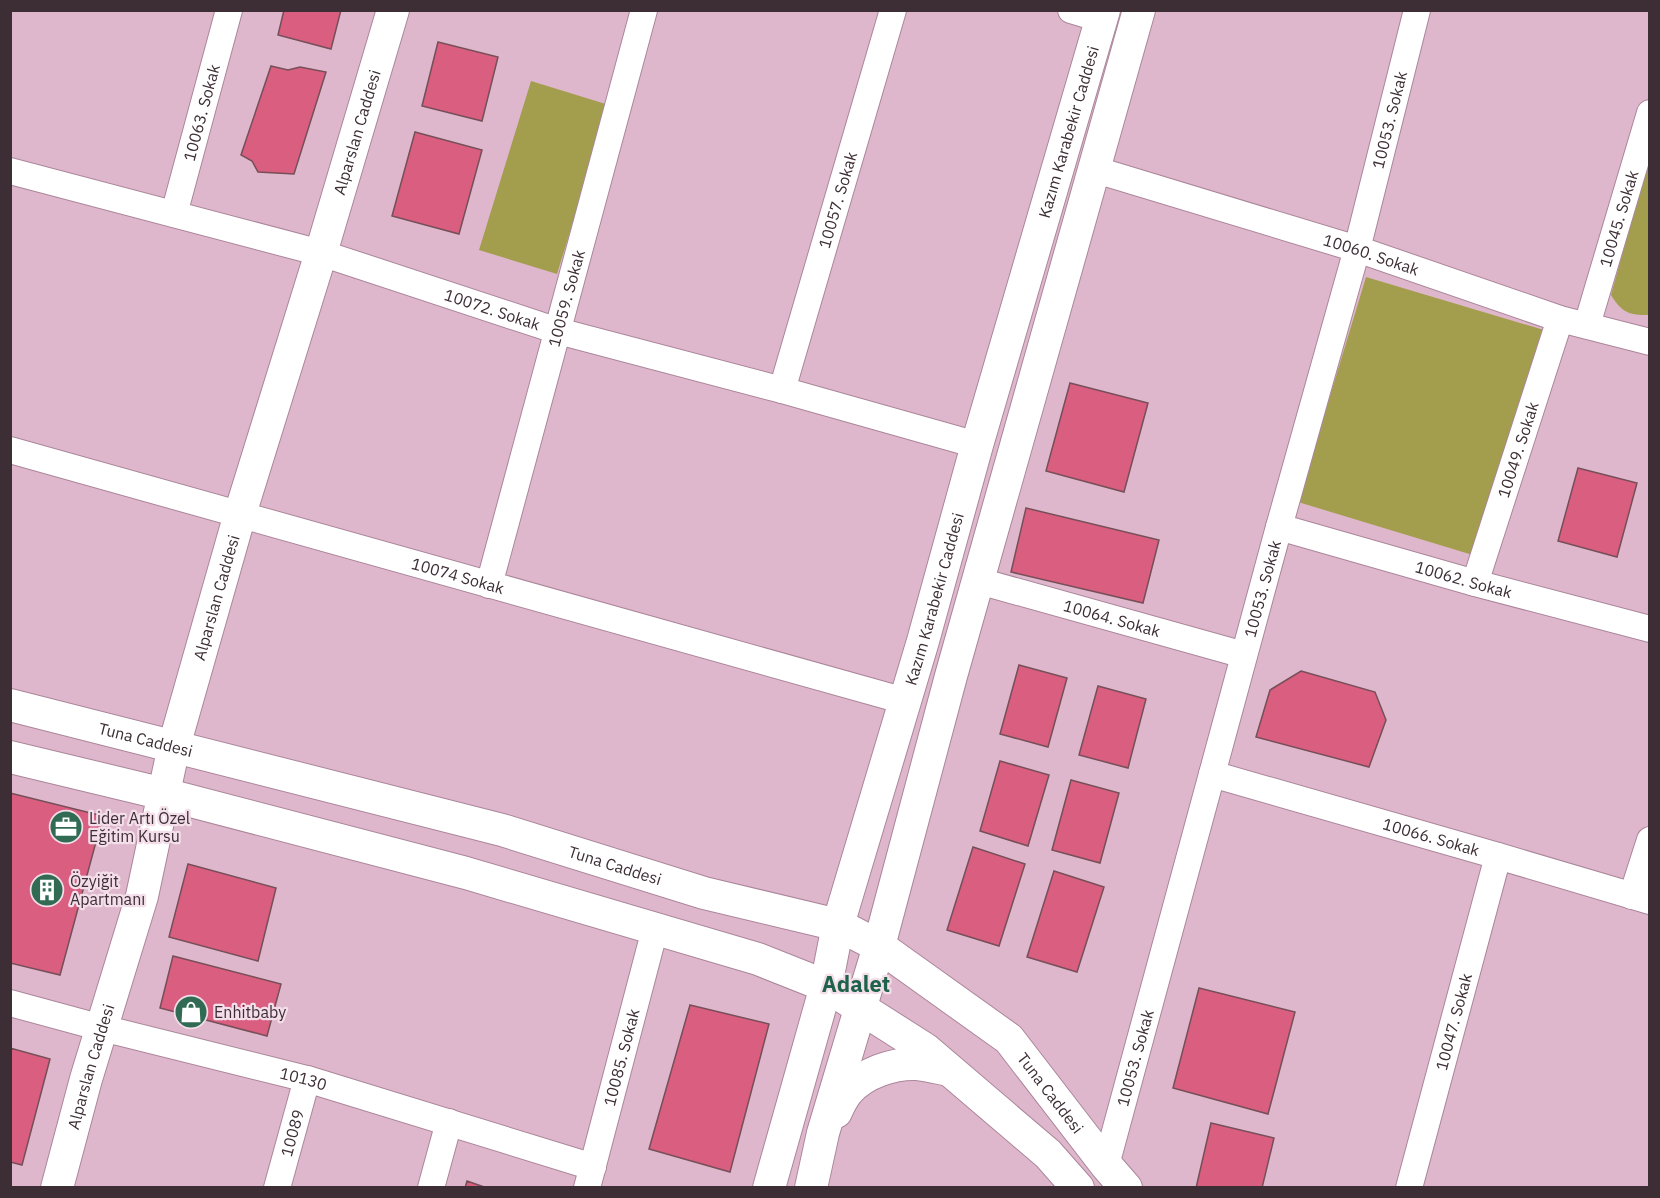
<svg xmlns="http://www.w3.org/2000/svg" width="1660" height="1198" font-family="'IBM Plex Sans',sans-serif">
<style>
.green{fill:#a39e4e}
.building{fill:#d95e80;stroke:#764f58;stroke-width:1.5}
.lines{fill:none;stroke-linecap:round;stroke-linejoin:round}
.minor-casing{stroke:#ab869a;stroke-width:28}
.tertiary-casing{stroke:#ab869a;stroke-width:34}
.minor{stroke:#fff;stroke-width:26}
.tertiary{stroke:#fff;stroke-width:32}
.labels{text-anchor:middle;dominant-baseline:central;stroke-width:4.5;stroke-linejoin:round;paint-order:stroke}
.street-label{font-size:16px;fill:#3d2e36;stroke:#f3dee9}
.poi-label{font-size:16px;fill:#3d2e36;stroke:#f3dee9;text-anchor:start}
.district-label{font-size:22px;font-weight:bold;fill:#1d6249;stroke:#f3dee9}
</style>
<rect width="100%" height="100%" fill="#dfb7cc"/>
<!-- green -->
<path class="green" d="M531,81l78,24 -52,169 -78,-24z
M1649,158v157c-20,0 -27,-2 -38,-20z
M1366,277l178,53 -68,226 -178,-54z"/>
<!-- building -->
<path class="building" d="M284,10h57l-10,39 -53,-14z
M438,42l60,15 -16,64 -60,-15z
M271,66l17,4 12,-3 26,5 -32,102 -36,-2 -6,-11 -11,-6z
M415,132l67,18 -23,84 -67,-18z
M1070,383l78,20 -24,89 -78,-21z
M1578,468l59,15 -20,74 -59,-16z
M1026,508l133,32 -16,63 -132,-31z
M1019,665l48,13 -19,69 -48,-13z
M1301,671l74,21 11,28 -17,47 -113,-30 14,-47z
M1098,686l48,13 -18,69 -49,-13z
M1000,761l49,14 -21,71 -48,-15z
M1071,780l48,13 -19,70 -48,-13z
M10,793l93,23 -43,159 -50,-12z
M973,847l52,17 -26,82 -52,-16z
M188,864l88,24 -18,73 -89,-24z
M1054,871l50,16 -27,85 -50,-15z
M173,956l108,28 -14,52 -107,-28z
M1199,988l96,24 -27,102 -95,-26z
M690,1005l79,19 -39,148 -81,-23z
M10,1048l40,11 -28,106 -12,-3z
M1211,1123l63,15 -12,50h-66z
M467,1181l20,7h-22z"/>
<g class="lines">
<!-- minor casing -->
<g class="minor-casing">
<g id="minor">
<path d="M1071,10l30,9"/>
<path id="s1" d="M1093,169l264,80 203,70 90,23"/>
<path id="s2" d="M10,171l311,82 237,78 224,59 195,55"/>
<path id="s3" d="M174,214l55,-204"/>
<path id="s4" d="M1587,325l63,-212"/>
<path id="s5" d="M782,390l111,-380"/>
<path id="s6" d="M10,450l895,251"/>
<path id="s7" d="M1279,527l196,56 175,46"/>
<path id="s8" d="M979,581l265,74"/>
<path id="s9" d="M1475,583l85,-264"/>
<path id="s10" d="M489,585l155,-575"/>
<path id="s11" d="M1212,774l286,82 152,45"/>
<path d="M1632,896l18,-56"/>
<path id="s12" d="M10,1003l92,25 205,51 286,88"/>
<path id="s13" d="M1106,1165l173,-638 78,-278 60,-239"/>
<path id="s14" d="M277,1188l30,-109"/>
<path d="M431,1188l18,-66"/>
<path id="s15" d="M587,1188l68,-259"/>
<path id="s16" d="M1409,1188l89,-332"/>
</g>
</g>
<!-- tertiary casing -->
<g class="tertiary-casing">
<g id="tertiary">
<path id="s17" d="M10,705l492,125 202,63 134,32 41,21 130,93 97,126 20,23"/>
<path d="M10,757l154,37 302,79 292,86 68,27 99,63 123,105 30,34"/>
<path d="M836,1112c3,-7 7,-15 12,-21 16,-18 45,-28 69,-27 10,1 22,4 32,6"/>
<path id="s18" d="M57,1188l29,-109 56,-183 32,-150 66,-232 81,-261 72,-243"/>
<path id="s19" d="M769,1188l57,-202 12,-61 85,-284 54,-196 127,-435"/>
<path d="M811,1188l12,-55 56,-187 72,-270 188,-666"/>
</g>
</g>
<!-- minor -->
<use href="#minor" class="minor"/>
<!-- tertiary -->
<use href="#tertiary" class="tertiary"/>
</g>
<!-- icons -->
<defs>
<g id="office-disc" transform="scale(1.725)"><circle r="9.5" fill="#316b54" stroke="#f3dee9"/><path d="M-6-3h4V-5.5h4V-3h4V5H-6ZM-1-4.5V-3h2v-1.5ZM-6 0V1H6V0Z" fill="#fff"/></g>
<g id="building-disc" transform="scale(1.725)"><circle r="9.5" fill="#316b54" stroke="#f3dee9"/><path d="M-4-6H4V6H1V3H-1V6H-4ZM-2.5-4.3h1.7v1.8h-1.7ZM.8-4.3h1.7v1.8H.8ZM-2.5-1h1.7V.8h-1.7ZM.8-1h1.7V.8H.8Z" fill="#fff"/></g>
<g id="shop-disc" transform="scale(1.725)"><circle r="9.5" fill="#316b54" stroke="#f3dee9"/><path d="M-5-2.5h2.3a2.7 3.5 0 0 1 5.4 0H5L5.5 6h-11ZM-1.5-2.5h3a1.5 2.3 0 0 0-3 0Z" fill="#fff"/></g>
</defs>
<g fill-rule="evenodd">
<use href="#office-disc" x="66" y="827"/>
<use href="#building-disc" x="47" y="890"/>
<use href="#shop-disc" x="191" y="1012"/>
</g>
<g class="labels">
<!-- street labels -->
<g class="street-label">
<text stroke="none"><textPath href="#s3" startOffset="105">10063. Sokak</textPath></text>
<text stroke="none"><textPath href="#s13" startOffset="1083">10053. Sokak</textPath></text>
<text stroke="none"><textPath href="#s18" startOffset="1098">Alparslan Caddesi</textPath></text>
<text stroke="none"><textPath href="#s19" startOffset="1098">Kazım Karabekir Caddesi</textPath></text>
<text stroke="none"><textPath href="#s5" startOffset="198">10057. Sokak</textPath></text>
<text stroke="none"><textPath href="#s4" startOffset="111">10045. Sokak</textPath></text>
<text stroke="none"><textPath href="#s1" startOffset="291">10060. Sokak</textPath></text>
<text stroke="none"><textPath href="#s10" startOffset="297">10059. Sokak</textPath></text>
<text stroke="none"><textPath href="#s2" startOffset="502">10072. Sokak</textPath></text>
<text stroke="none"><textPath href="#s9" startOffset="140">10049. Sokak</textPath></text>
<text stroke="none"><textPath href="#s6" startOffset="465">10074 Sokak</textPath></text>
<text stroke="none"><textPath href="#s7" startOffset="192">10062. Sokak</textPath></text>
<text stroke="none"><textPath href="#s13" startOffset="597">10053. Sokak</textPath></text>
<text stroke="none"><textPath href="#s18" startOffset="612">Alparslan Caddesi</textPath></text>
<text stroke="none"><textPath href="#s19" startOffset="612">Kazım Karabekir Caddesi</textPath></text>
<text stroke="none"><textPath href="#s8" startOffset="138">10064. Sokak</textPath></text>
<text stroke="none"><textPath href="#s17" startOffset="140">Tuna Caddesi</textPath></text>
<text stroke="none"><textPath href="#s11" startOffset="228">10066. Sokak</textPath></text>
<text stroke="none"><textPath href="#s17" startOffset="626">Tuna Caddesi</textPath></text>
<text stroke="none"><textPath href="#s16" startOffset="172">10047. Sokak</textPath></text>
<text stroke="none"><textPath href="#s13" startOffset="111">10053. Sokak</textPath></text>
<text stroke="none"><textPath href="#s15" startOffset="135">10085. Sokak</textPath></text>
<text stroke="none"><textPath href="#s18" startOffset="126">Alparslan Caddesi</textPath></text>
<text stroke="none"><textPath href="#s12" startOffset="303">10130</textPath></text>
<text stroke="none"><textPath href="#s17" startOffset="1131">Tuna Caddesi</textPath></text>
<text stroke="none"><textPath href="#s14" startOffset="57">10089</textPath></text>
</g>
<!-- poi labels -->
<g class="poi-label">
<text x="89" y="818">Lider Artı Özel<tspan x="89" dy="18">Eğitim Kursu</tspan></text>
<text x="70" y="881">Özyiğit<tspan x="70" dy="18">Apartmanı</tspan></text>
<text x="214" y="1012">Enhitbaby</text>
</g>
<!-- district labels -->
<g class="district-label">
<text x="856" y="983">Adalet</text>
</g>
</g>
<!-- border -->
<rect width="1660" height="1198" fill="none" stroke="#3d2e36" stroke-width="24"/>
</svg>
